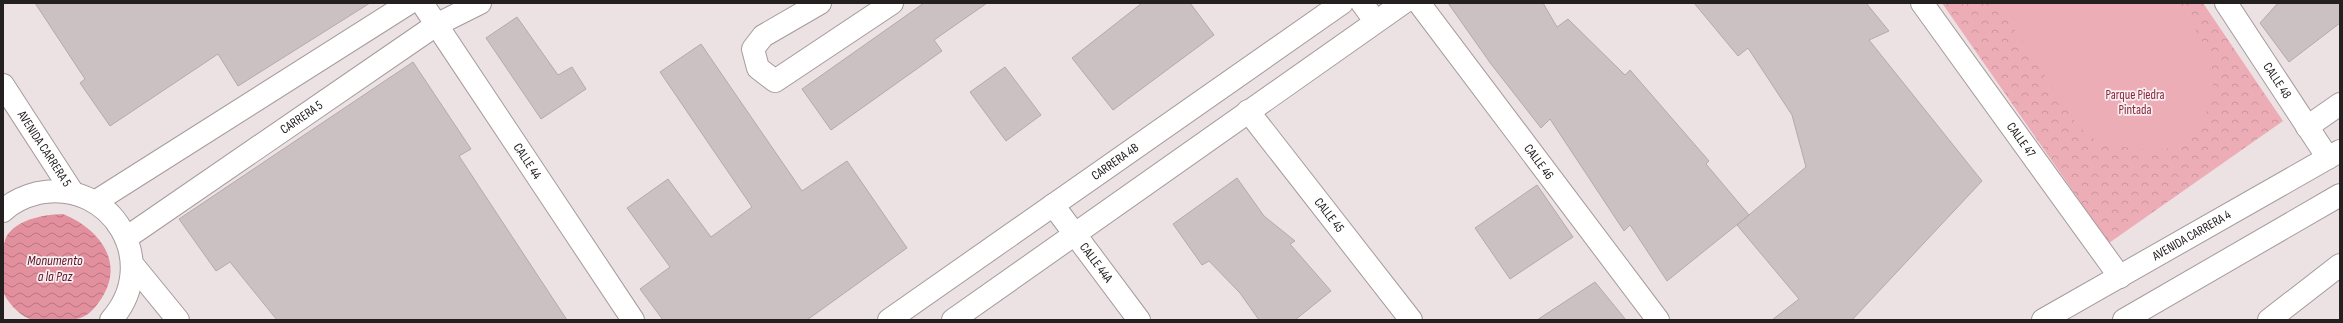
<svg xmlns="http://www.w3.org/2000/svg" width="2343" height="323" font-family="'Sofia Sans Condensed',sans-serif">
<style>
.park{fill:url(#park-crowns)}
.pitch{fill:#ecadb6}
.water{fill:url(#water-waves)}
.building{fill:#cbc1c2;stroke:#b4aaac}
.lines{fill:none;stroke-linecap:round;stroke-linejoin:round}
.street-casing{stroke:#a59b9c;stroke-width:24}
.secondary-casing{stroke:#a59b9c;stroke-width:24}
.primary-casing{stroke:#a59b9c;stroke-width:24}
.street{stroke:#fff;stroke-width:22}
.secondary{stroke:#fff;stroke-width:22}
.primary{stroke:#fff;stroke-width:22}
.labels{text-anchor:middle;dominant-baseline:central;stroke-width:3.5;stroke-linejoin:round;paint-order:stroke}
.street-label{font-size:13px;fill:#242020;stroke:#f9eff0}
.park-label{font-size:13px;fill:#882640;stroke:#f9eff0}
.water-label{font-size:14px;font-style:italic;fill:#5d1328;stroke:#f9eff0}
</style>
<defs>
<pattern id="park-crowns" width="20" height="18" patternUnits="userSpaceOnUse"><rect width="20" height="18" fill="#ecadb6"/><path d="M2 6a3 3 0 1 1 6 0M12 15a3 3 0 1 1 6 0" fill="none" stroke="#ca959c"/></pattern>
<pattern id="water-waves" width="16" height="10" patternUnits="userSpaceOnUse"><rect width="16" height="10" fill="#e3909e"/><path d="M0 5q4-4 8 0t8 0" fill="none" stroke="#b87580"/></pattern>
</defs>
<rect width="100%" height="100%" fill="#ece1e3"/>
<!-- park -->
<path class="park" d="M1942,3h261l80,118 -174,122z"/>
<!-- pitch -->
<path class="pitch" d="M1997,3h180c13,19 29,38 34,61 8,33 -9,76 -45,85 -11,3 -25,0 -36,-1 -11,-2 -23,-2 -33,-7 -7,-4 -13,-11 -19,-15z"/>
<!-- water -->
<path class="water" d="M63,214c37,15 64,50 36,88 -13,18 -21,18 -42,18 -8,0 -19,2 -27,-1 -10,-3 -24,-18 -27,-28 -2,-9 -2,-49 5,-57 13,-16 36,-19 55,-20z"/>
<!-- building -->
<path class="building" d="M35,3h335l-132,83 -20,-32 -108,72 -30,-43 5,-4z
M924,3h63l-53,37 8,11 -111,79 -29,-41z
M1142,3h48l24,32 -101,75 -41,-52z
M1448,3h95l14,24 11,-8 57,56 5,-5 79,91 -3,3 43,51 -82,66 -37,-56 -6,6 -74,-112 -9,9 -50,-64z
M1694,3h172l23,28 -20,9 113,141 -130,139h-80l27,-21 -62,-74 69,-58 -14,-52 -44,-67 -10,8z
M2278,3h62v20l-51,39 -29,-39z
M517,17l41,58 14,-8 14,22 -45,30 -55,-81z
M701,44l101,147 45,-30 60,87 -100,72h-144l-23,-31 30,-22 -43,-59 41,-29 43,58 41,-30 -92,-135z
M413,62l58,87 -12,7 108,164h-290l-47,-58 -14,9 -37,-52z
M1005,67l36,48 -35,26 -36,-49z
M1237,178l27,38 31,25 -5,3 41,47 -36,29h-36l-19,-27 -31,-32 -7,4 -29,-41z
M1537,185l36,52 -63,42 -35,-51z
M1595,282l31,38h-89z"/>
<g class="lines">
<!-- street casing -->
<g class="street-casing">
<g id="street">
<path d="M820,3l-57,33 -10,13 5,19 17,13 117,-78"/>
<path d="M1362,3l13,18"/>
<path id="s1" d="M1419,3l239,317"/>
<path id="s2" d="M1922,3l198,274"/>
<path id="s3" d="M2226,3l102,155"/>
<path id="s4" d="M1248,111l163,209"/>
<path d="M2307,127l33,-23"/>
<path id="s5" d="M1053,205l86,115"/>
</g>
</g>
<!-- secondary casing -->
<g class="secondary-casing">
<g id="secondary">
<path id="s6" d="M422,3l211,317"/>
<path id="s7" d="M3,85l70,108"/>
<path d="M95,202l314,-199"/>
<path d="M3,211c9,-9 23,-15 35,-18 74,-15 124,70 73,127"/>
<path id="s8" d="M126,238l310,-213 44,-22"/>
<path d="M133,265l45,55"/>
<path id="s9" d="M889,320l453,-317"/>
<path d="M953,320l450,-317"/>
</g>
</g>
<!-- primary casing -->
<g class="primary-casing">
<g id="primary">
<path id="s10" d="M2043,320l297,-169"/>
<path d="M2124,320l216,-125"/>
<path d="M2269,320l71,-55"/>
</g>
</g>
<!-- street -->
<use href="#street" class="street"/>
<!-- secondary -->
<use href="#secondary" class="secondary"/>
<!-- primary -->
<use href="#primary" class="primary"/>
</g>
<g class="labels">
<!-- street labels -->
<g class="street-label">
<text stroke="none"><textPath href="#s3" startOffset="93">CALLE 48</textPath></text>
<text stroke="none"><textPath href="#s8" startOffset="213">CARRERA 5</textPath></text>
<text stroke="none"><textPath href="#s2" startOffset="169">CALLE 47</textPath></text>
<text stroke="none"><textPath href="#s7" startOffset="76">AVENIDA CARRERA 5</textPath></text>
<text stroke="none"><textPath href="#s6" startOffset="190">CALLE 44</textPath></text>
<text stroke="none"><textPath href="#s9" startOffset="276">CARRERA 4B</textPath></text>
<text stroke="none"><textPath href="#s1" startOffset="199">CALLE 46</textPath></text>
<text stroke="none"><textPath href="#s4" startOffset="132">CALLE 45</textPath></text>
<text stroke="none"><textPath href="#s10" startOffset="171">AVENIDA CARRERA 4</textPath></text>
<text stroke="none"><textPath href="#s5" startOffset="72">CALLE 44A</textPath></text>
</g>
<!-- park labels -->
<g class="park-label">
<text x="2135" y="95">Parque Piedra<tspan x="2135" dy="15">Pintada</tspan></text>
</g>
<!-- water labels -->
<g class="water-label">
<text x="55" y="260">Monumento<tspan x="55" dy="16">a la Paz</tspan></text>
</g>
</g>
<!-- border -->
<rect width="2343" height="323" fill="none" stroke="#242020" stroke-width="8"/>
</svg>
